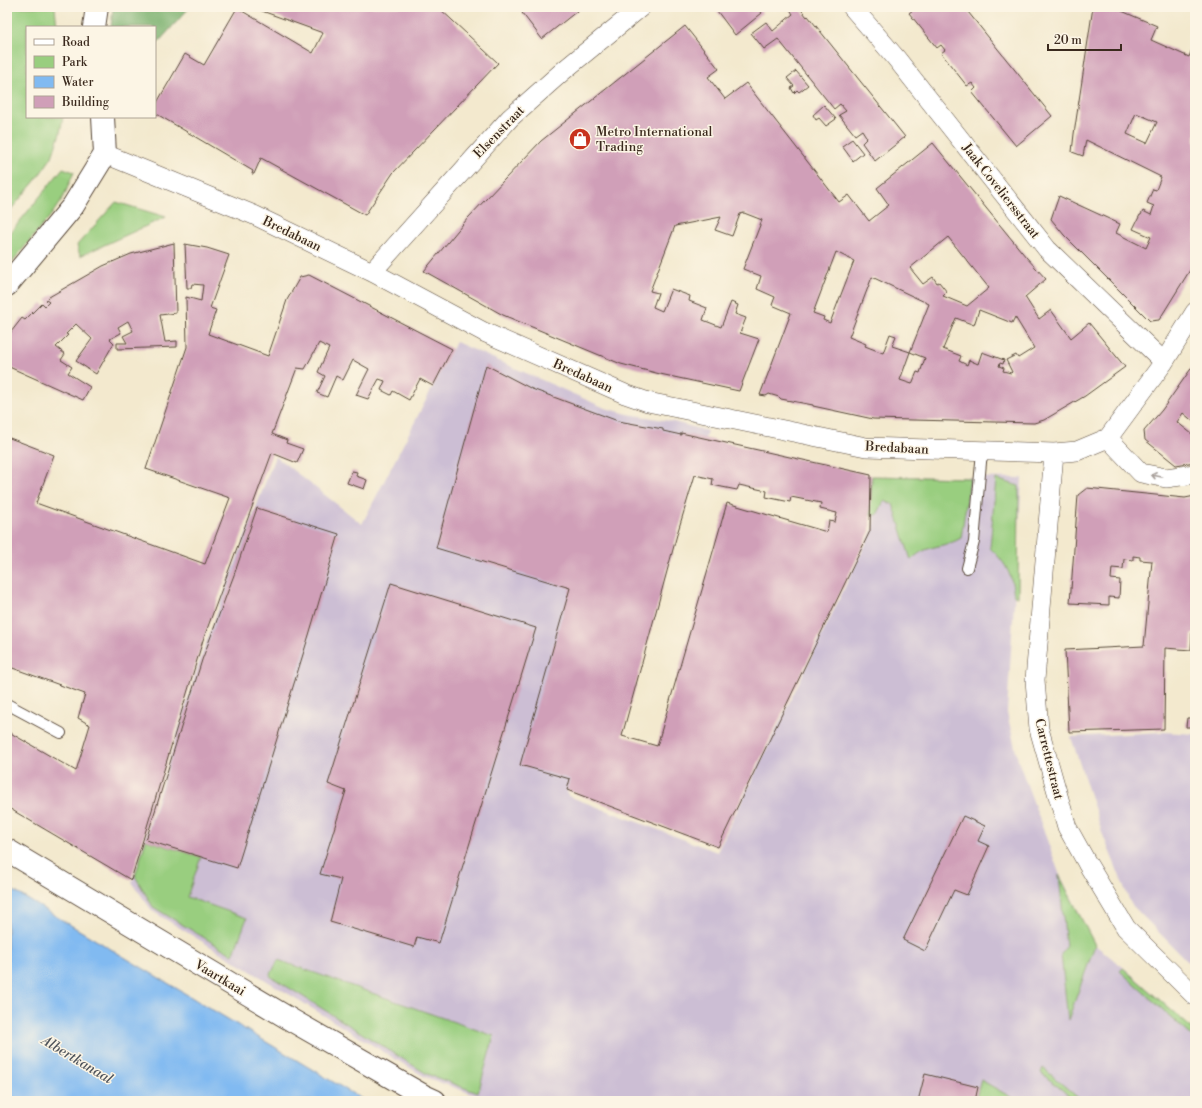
<svg xmlns="http://www.w3.org/2000/svg" width="1202" height="1108" font-family="'Libre Bodoni',serif">
<style>
.industrial{fill:#ccbed4}
.green{fill:#99ce7f;stroke:#6a7c4e}
.forest{fill:#7ab16e;stroke:#5a6e46}
.water{fill:#81baf1;stroke:#5e7288}
.building{fill:#d09fb8;fill-rule:evenodd}
.lines{fill:none;stroke-linecap:round;stroke-linejoin:round}
.service-casing{stroke:#574738;stroke-width:12}
.minor-casing{stroke:#574738;stroke-width:20}
.tertiary-casing{stroke:#574738;stroke-width:24}
.service{stroke:#fff;stroke-width:10}
.minor{stroke:#fff;stroke-width:19}
.tertiary{stroke:#fff;stroke-width:22}
.oneway{stroke:#a79f9a}
.labels{text-anchor:middle;dominant-baseline:central;stroke-width:3;stroke-linejoin:round;paint-order:stroke}
.street-label{font-size:13px;fill:#3b2a1e;stroke:#fcf5e5}
.poi-label{font-size:13px;fill:#3b2a1e;stroke:#fcf5e5;text-anchor:start}
.water-label{font-size:14px;font-style:italic;fill:#50555d;stroke:#fcf5e5}
</style>
<rect width="100%" height="100%" fill="#fcf5e5"/>
<filter id="ink" filterUnits="userSpaceOnUse"><feTurbulence type="fractalNoise" baseFrequency=".025" numOctaves="2"/><feDisplacementMap in="SourceGraphic" scale="8" xChannelSelector="R" yChannelSelector="G"/><feConvolveMatrix kernelMatrix="1 2 1 2 8 2 1 2 1" color-interpolation-filters="sRGB"/></filter>
<filter id="wash" filterUnits="userSpaceOnUse"><feTurbulence type="fractalNoise" baseFrequency=".012" numOctaves="4" result="noise"/><feDisplacementMap in="SourceGraphic" scale="16" xChannelSelector="R" yChannelSelector="G"/><feGaussianBlur stdDeviation="0.9" result="paint"/><feColorMatrix in="noise" values="0 0 0 0 0 0 0 0 0 0 0 0 0 0 0 0 0 1.4 0 .05"/><feComposite in="paint" operator="in"/></filter>
<g filter="url(#wash)">
<rect width="100%" height="100%" fill="#f3e9ce"/>
<!-- industrial -->
<path class="industrial" d="M456,342l149,66 23,6 42,7 37,10 -12,44 -17,56 -75,272 -36,-13 1,6 149,56 157,-325 -3,-51 151,2 -15,235 11,47 41,113 36,72 28,22 72,64v70h-696l-17,-6 -2,2 -55,-20 -273,-166 -20,-29 68,-223 75,-203 87,68z
M1162,732l33,2v238l-6,-9 -58,-59 -28,-69 -32,-98z"/>
<!-- green -->
<path class="green" d="M7,7h48l2,20h-30v90h36l-3,16 -8,24 -17,24 -28,33z
M63,168l11,4 -10,24 -12,18 -45,54v-31z
M116,202l50,15 -86,39 -3,-11z
M872,476l98,2 -9,60c-13,8 -27,7 -40,14 -3,2 -7,5 -10,8l-18,-56 -9,-3 -7,14h-7z
M996,479l23,7 -1,111 -4,-1c-2,-22 -8,-33 -24,-48z
M146,840l55,17 -14,40 60,21 -14,37 -80,-48 -18,-31z
M1059,875l36,70 -27,75 -7,-66 5,-7z
M278,960l216,76 -16,57 -51,-19 -157,-98z
M1123,968l72,63v8l-75,-68z
M1043,1068l39,33h-10l-6,-8 -25,-20z
M981,1080l33,19 2,2h-41z"/>
<!-- forest -->
<path class="forest" d="M113,7h77l-35,39v-19h-44z"/>
<!-- water -->
<path class="water" d="M7,887l358,214h-358z"/>
<g id="blocks">
<!-- building -->
<path class="building" d="M251,7h187l60,56 -105,110 -28,42 -104,-57 -7,16h-2l1,-3 -98,-58v-7l30,-52 19,11 33,-57 76,45 10,-20z
M530,7h52l-40,32 -20,-26z
M714,7h44l4,6 -27,22z
M788,7h11l8,10 1,-1 97,121 -30,24 -13,-18 5,-5 -5,-8 -7,5 -16,-20 7,-4 -6,-7 -6,5 -56,-70 -14,10 -13,-16 15,-11 7,9 20,-17z
M917,7h47l88,109 -36,30 -44,-54 4,-4 -4,-5 -5,3 -26,-33 4,-3 -4,-5 -4,3 -28,-35z
M1093,7h25l-1,2 40,17 -6,14 38,17 3,-8 3,1v212l-36,58 -9,1 -86,-86 -13,-16 8,-23 61,28 -4,9 30,15 5,-11 -18,-8 7,-14h1l2,-4 8,4 3,-9 -7,-3 6,-14 3,1 5,-13 -75,-37 -3,16 -11,-4 2,-18zM1136,113l21,9 -10,21 -20,-9z
M685,26l34,43 -11,8 17,22 21,-16 93,119 10,-7 20,26 20,-16 -12,-17 56,-45 93,114 20,22 -21,18 14,22 12,-9 20,28 18,-15 36,44 -40,29 -41,24 -10,3 -161,-4 -60,-13v-1l-32,-6 -2,-2 -10,-3 -3,2 -6,-1 31,-82 -19,-8 3,-8 -18,-8 4,-13 -18,-7 19,-49 -18,-7 -4,1 -8,22 -17,-6 6,-13 -46,9 -25,65 8,2 -5,14 9,4 9,-22 19,7 -1,5 18,7 -4,12 18,7 10,-25 7,3 -3,9 11,4 -6,15 19,6 -20,52 -79,-17 -39,-10 -118,-49 -79,-44 44,-53 73,-77zM948,237l41,51 -22,18 -24,-10 4,-4 -8,-10 -2,1 -4,-6 -10,7 -13,-16zM836,252l18,9 -24,62 -7,-3 1,-3 -11,-4zM872,277l57,27 -19,48 15,6 -5,15 -3,-1 -5,12 -12,-4 10,-28 -18,-6 4,-10 -6,-2 -7,19 -18,-7 1,-2 -17,-7zM979,310l33,13 3,-6 19,31 -16,10 -2,-3 -10,5 6,12 -1,1 -8,-2 1,-3 -5,-2 1,-3 3,1 1,-4 -22,-8 -4,12 -9,-4 -2,5 -8,-4 2,-5 -18,-7 13,-31 18,7z
M796,71l12,14 -9,7 -2,-2 -3,3 -3,-5 3,-2 -7,-8z
M824,105l12,14 -10,7 -7,-8 -3,2 -3,-5z
M852,139l11,14 -10,8 -11,-15z
M174,243l2,70 -16,2 5,27 12,-1v6l-60,2v-6h10l-4,-7 10,-5 -5,-10 -10,6 3,6 -11,6 4,4 -18,31 -20,-13 16,-22 -16,-15 -10,10 2,1 -12,12 9,7 -4,6 11,7 -4,6 22,14 -7,13 -76,-34v-29l15,-19 3,2 17,-17 3,3 4,-4 -3,-2 3,-3 54,-31 28,-12z
M185,244l22,4 22,7 -19,53 6,2 -8,24 60,22 19,-56 13,-23 9,-2 143,74 -19,37 -13,-7 -11,21 -16,-9 -2,4 -10,-5 4,-9 -6,-2 -11,20 -12,-4 13,-26 -16,-9 -10,20 -7,-4 -9,21 -10,-4 8,-17 -7,-4 11,-24 -10,-5 -14,26 -8,-1 -25,66 15,6 -1,3 17,6 -6,14 -25,-10 -69,187 -72,240 -124,-73v-76l69,40 14,-46 -12,-7 7,-24 -78,-28v-229l47,18 -18,48 169,61 25,-66 -84,-29 41,-122 -1,-50 15,4 2,-16 -11,-1 -1,4h-4z
M1195,363v60l-12,-10 -6,9 15,12 3,-3v31l-19,3 -31,-25 -1,-9 18,-21z
M486,365l46,24 86,32 45,8v2l18,4v-2l190,42 -1,56 -152,316 -151,-57 3,-11 -50,-14 50,-177 -134,-40zM695,475l18,4 -1,6 25,5 2,-5 28,6 -1,6 24,5 1,-5 30,6 -1,6 17,4 -2,9 -6,-1 -2,11 -100,-29 -70,243 -35,-10 56,-205z
M352,471l5,1 -1,4 11,4 -3,9 -17,-6z
M1087,488l98,10 10,-2v137h-3l-1,17 -26,-2 -1,81 -95,3 -4,-82 79,-4 8,-85 -12,-1v-3l-7,-1v4l-9,-1 -1,10 -11,-1 -1,11 9,1 -1,18 -10,-1v8l-39,-2 8,-108z
M257,508l82,26 -30,101 -72,233 -91,-28 56,-180 32,-85z
M391,583l145,45 -97,315 -22,-6 -3,10 -84,-25 11,-43 -21,-5 26,-83 -18,-7z
M1187,718h8v9h-9z
M963,816l22,10 -7,15 11,5 -22,49 -13,-5 -29,61 -22,-11z
M925,1074l53,13 -3,14h-57z"/>
</g>
</g>
<g filter="url(#ink)">
<use href="#blocks" fill-opacity="0" stroke="#574738" stroke-width="1"/>
<g class="lines">
<!-- service casing -->
<g class="service-casing">
<path id="service" d="M967,568l7,-26 8,-91
M7,704l54,29"/>
</g>
<!-- minor casing -->
<g class="minor-casing">
<path id="minor" d="M852,7l44,51 151,191 117,113
M105,154l149,61 118,57 112,60 141,62 23,8 218,45 188,6 23,-2 31,-13 56,-76 31,-50
M372,272l138,-154 53,-47 78,-64
M1108,438l33,35 25,5 29,-4
M1054,453l-19,227 4,49 28,98 20,36 39,65 69,68"/>
</g>
<!-- tertiary casing -->
<g class="tertiary-casing">
<path id="tertiary" d="M94,27l3,-20
M7,285l66,-79 32,-52 -2,-37
M7,850l286,171 131,75 11,5"/>
</g>
<!-- service -->
<use href="#service" class="service"/>
<!-- minor -->
<use href="#minor" class="minor"/>
<!-- tertiary -->
<use href="#tertiary" class="tertiary"/>
</g>
<!-- one-way arrows -->
<defs><path id="oneway-shaft" d="M-6 0H5M1.5-3L5.5 0L1.5 3" fill="none" stroke-width="1.6" stroke-linecap="round" stroke-linejoin="round"/></defs>
<use class="oneway" href="#oneway-shaft" transform="translate(1157 476) rotate(-168)"/>
</g>
<!-- icons -->
<defs>
<g id="shop-disc" transform="scale(1.15)"><circle r="9.5" fill="#c8321e" stroke="#fcf5e5"/><path d="M-5-2.5h2.3a2.7 3.5 0 0 1 5.4 0H5L5.5 6h-11ZM-1.5-2.5h3a1.5 2.3 0 0 0-3 0Z" fill="#fff"/></g>
</defs>
<g fill-rule="evenodd">
<use href="#shop-disc" x="580" y="139"/>
</g>
<g class="labels">
<!-- street labels -->
<g class="street-label">
<text transform="translate(499 132) rotate(-46)">Elsenstraat</text>
<text transform="translate(1001 191) rotate(52)">Jaak Coveliersstraat</text>
<text transform="translate(292 234) rotate(26)">Bredabaan</text>
<text transform="translate(583 376) rotate(24)">Bredabaan</text>
<text transform="translate(897 448) rotate(3)">Bredabaan</text>
<text transform="translate(1049 759) rotate(76)">Carrettestraat</text>
<text transform="translate(220 978) rotate(31)">Vaartkaai</text>
</g>
<!-- poi labels -->
<g class="poi-label">
<text x="596" y="132">Metro International<tspan x="596" dy="15">Trading</tspan></text>
</g>
<!-- water labels -->
<g class="water-label">
<text transform="translate(77 1060) rotate(31)">Albertkanaal</text>
</g>
</g>
<!-- margin -->
<rect width="1202" height="1108" fill="none" stroke="#fcf5e5" stroke-width="24"/>
<!-- legend -->
<rect x="26" y="26" width="130" height="92" fill="#fcf5e5" stroke="#afa495"/>
<rect x="34" y="39" width="20" height="6" fill="#ffffff" stroke="#afa495"/>
<text x="62" y="46" font-size="12" fill="#3b2a1e">Road</text>
<rect x="34" y="56" width="20" height="12" fill="#99ce7f" stroke="#afa495"/>
<text x="62" y="66" font-size="12" fill="#3b2a1e">Park</text>
<rect x="34" y="76" width="20" height="12" fill="#81baf1" stroke="#afa495"/>
<text x="62" y="86" font-size="12" fill="#3b2a1e">Water</text>
<rect x="34" y="96" width="20" height="12" fill="#d09fb8" stroke="#afa495"/>
<text x="62" y="106" font-size="12" fill="#3b2a1e">Building</text>
<!-- scale -->
<path d="M1048 44v6h73v-6" fill="none" stroke="#3b2a1e" stroke-width="2"/>
<text x="1054" y="44" font-size="12" fill="#3b2a1e" stroke="#fcf5e5" stroke-width="3" paint-order="stroke">20 m</text>
</svg>
